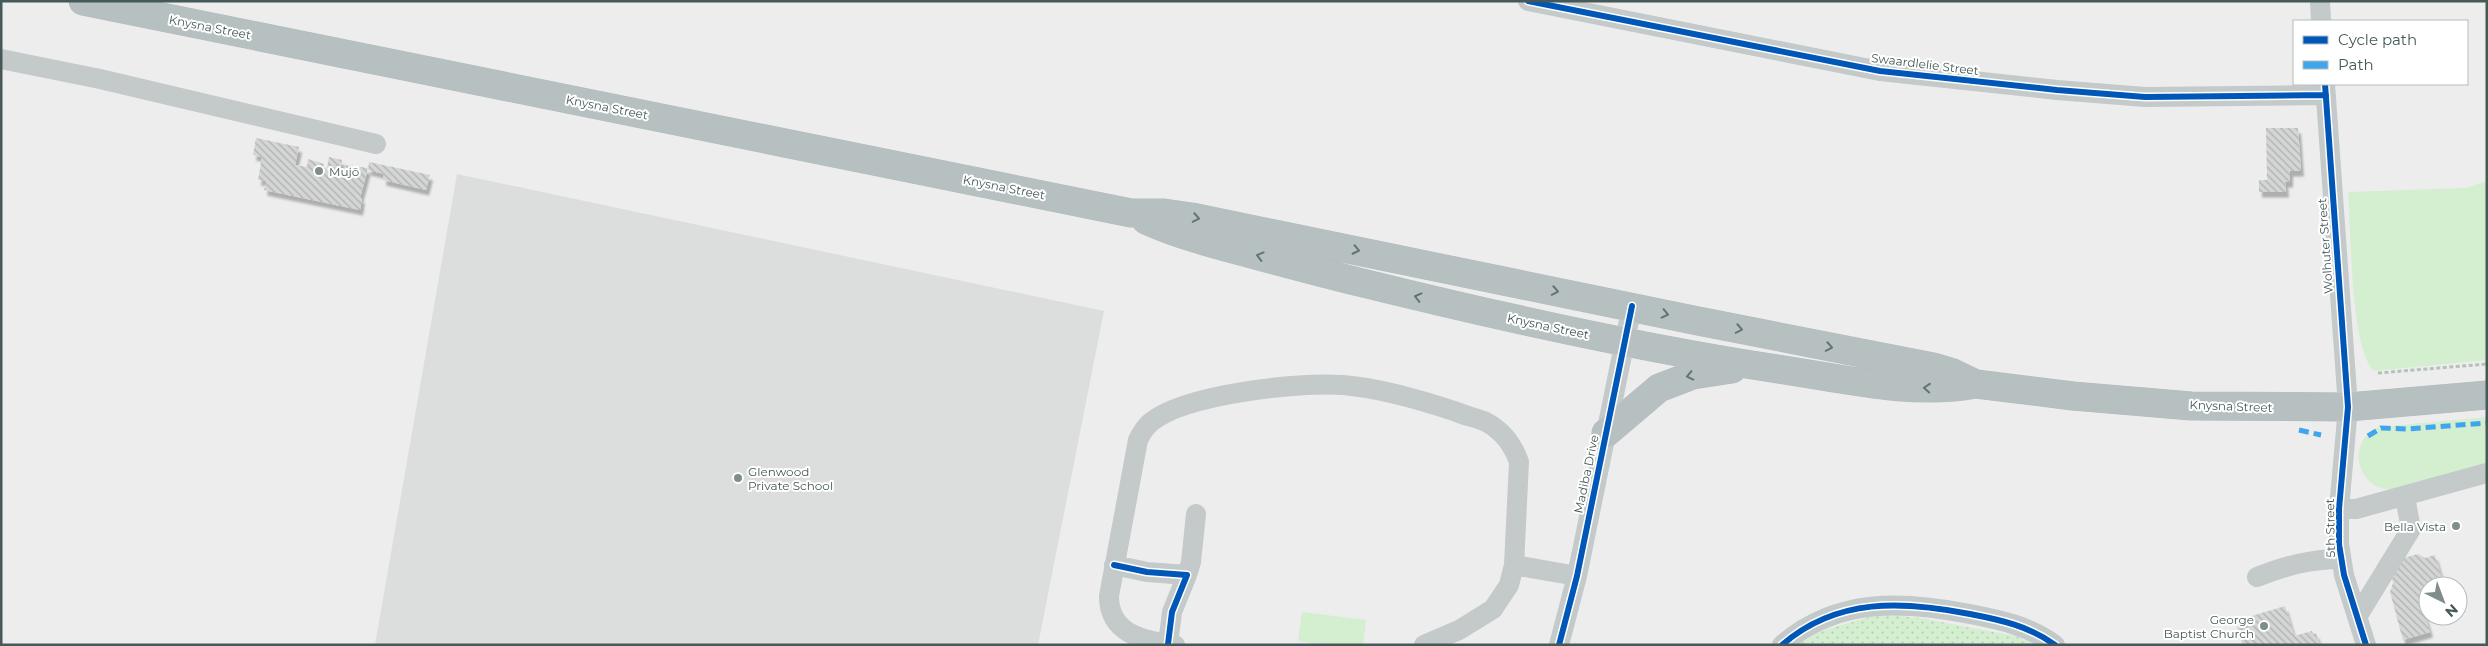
<svg xmlns="http://www.w3.org/2000/svg" width="2488" height="646" font-family="Montserrat,sans-serif">
<style>
.education{fill:#dcdddd}
.grass{fill:#d4eed0}
.park{fill:url(#park-dots)}
.building{fill:url(#building-back-hatch);filter:url(#shadow)}
.lines{fill:none;stroke-linecap:round;stroke-linejoin:round}
.highway-casing{stroke:#b2bcbc;stroke-width:29}
.path{stroke:#b4c2b7;stroke-width:3;stroke-dasharray:4 2.5;stroke-linecap:butt}
.minor{stroke:#c4c9c9;stroke-width:20}
.highway{stroke:#b7c0c0;stroke-width:28}
.quiet{stroke:#3fa5ed;stroke-width:5;stroke-dasharray:10 5;stroke-linecap:butt}
.cycleway-casing{stroke:#fff;stroke-width:9}
.cycleway{stroke:#0057b8;stroke-width:6}
.oneway{stroke:#617372}
.poi-dot{fill:#808d8c;stroke:#fff;stroke-width:2}
.labels{text-anchor:middle;dominant-baseline:central;stroke-width:4;stroke-linejoin:round;paint-order:stroke}
.street-label{font-size:12px;fill:#445958;stroke:#fff}
.poi-label{font-size:12px;fill:#445958;stroke:#fff;text-anchor:start}
</style>
<defs>
<pattern id="park-dots" width="8" height="8" patternUnits="userSpaceOnUse" patternTransform="scale(1.25)"><rect width="8" height="8" fill="#d4eed0"/><path d="M2 2h.1M6 6h.1" fill="none" stroke="#b7ceb5" stroke-width="1.8" stroke-linecap="round"/></pattern>
<pattern id="building-back-hatch" width="6" height="6" patternUnits="userSpaceOnUse" patternTransform="scale(1.25)"><rect width="6" height="6" fill="#d4d6d6"/><path d="M-1 5l2 2M0 0l6 6M5-1l2 2" fill="none" stroke="#aeb1b0"/></pattern>
<filter id="shadow"><feDropShadow dx="3" dy="5.5" stdDeviation="1" flood-color="#0004"/></filter>
</defs>
<rect width="100%" height="100%" fill="#eeeded"/>
<!-- education -->
<path class="education" d="M457,174l647,137 -66,334h-663z"/>
<!-- grass -->
<path class="grass" d="M2487,181v179l-113,11c-24,-23 -23,-143 -26,-179l119,-4z
M2487,417v46c-21,5 -83,28 -101,26 -17,-2 -29,-19 -27,-36 1,-12 9,-22 20,-26z
M1302,612l64,8 -3,25h-38l-27,-4z"/>
<!-- park -->
<path class="park" d="M1879,614l41,4 95,18 22,9h-239l23,-14z"/>
<!-- building -->
<path class="building" d="M2266,128h32l3,43h-11v11h-5l1,10h-27v-12h8z
M256,138l43,9 -4,18 12,2 1,-8 16,5 -2,6 7,1 1,-3h-3l2,-11 13,3 -2,10 4,1 2,-6 22,3 -8,30h2l-2,12 -96,-20 2,-9 -8,-1 4,-23 -9,-2z
M369,162l61,13 -4,15 -43,-10 1,-6 -16,-4z
M2418,554l7,4 10,-3 9,31h-16v13l-7,2 9,31 -27,8 -13,-48 3,-9 -1,-5 12,-20z
M2285,606l9,30 18,-5 1,3 3,-1 4,12h-77l-8,-24z"/>
<g class="lines">
<!-- highway casing -->
<g class="highway-casing">
<path id="highway" d="M83,1l1048,212h33l28,4 506,104 235,46 20,6 23,11 97,12 118,10 157,1 139,-12
M1146,220c35,16 72,25 109,35 37,10 74,20 112,29 138,34 277,65 417,86 60,9 131,26 191,14
M1606,433l53,-45 34,-13 39,-6"/>
</g>
<!-- path -->
<path class="path" d="M2378,373l109,-9"/>
<!-- minor -->
<path class="minor" d="M1528,1l352,70 177,19 88,7 181,-2
M2320,1l1,20
M1,59l99,20 276,65
M2325,84l23,323 -9,102v35l5,31 22,70
M2339,509h17l131,-36
M1114,565l33,7 40,3 -15,37 -4,32
M1514,565l63,11
M1187,575l4,-13 5,-48
M2257,577c28,-11 53,-18 84,-18
M2357,617l54,-88 -6,-32
M1175,645c-31,-5 -66,-10 -66,-49l29,-156c3,-6 7,-13 13,-18 35,-28 147,-40 192,-37 38,3 78,15 114,27 9,4 20,6 29,10 17,9 27,23 33,40l-5,103 -5,20 -16,24 -34,21 -35,15
M1559,645l18,-69 55,-270
M1782,645c55,-48 121,-44 188,-31 31,6 59,12 85,31"/>
<!-- highway -->
<use href="#highway" class="highway"/>
<!-- quiet -->
<path class="quiet" d="M2299,430l22,5
M2368,436l13,-8 26,1 80,-6"/>
<!-- cycleway casing -->
<g class="cycleway-casing">
<path id="cycleway" d="M1528,1l352,70 177,19 88,7 181,-2
M2325,84l23,323 -9,102v35l5,31 22,70
M1114,565l33,7 40,3 -15,37 -4,32
M1559,645l18,-69 55,-270
M1782,645c55,-48 121,-44 188,-31 31,6 59,12 85,31"/>
</g>
<!-- cycleway -->
<use href="#cycleway" class="cycleway"/>
</g>
<!-- one-way arrows -->
<defs><path id="oneway-chevron" d="M-2-3.5L2.5 0L-2 3.5" fill="none" stroke-width="1.6" stroke-linecap="round" stroke-linejoin="round" transform="scale(1.25)"/></defs>
<g class="oneway">
<use href="#oneway-chevron" transform="translate(1196 218) rotate(11)"/>
<use href="#oneway-chevron" transform="translate(1356 250) rotate(12)"/>
<use href="#oneway-chevron" transform="translate(1260 256) rotate(-165)"/>
<use href="#oneway-chevron" transform="translate(1555 291) rotate(11)"/>
<use href="#oneway-chevron" transform="translate(1418 297) rotate(-166)"/>
<use href="#oneway-chevron" transform="translate(1665 314) rotate(13)"/>
<use href="#oneway-chevron" transform="translate(1739 329) rotate(11)"/>
<use href="#oneway-chevron" transform="translate(1829 347) rotate(11)"/>
<use href="#oneway-chevron" transform="translate(1690 376) rotate(167)"/>
<use href="#oneway-chevron" transform="translate(1927 388) rotate(-176)"/>
</g>
<!-- markers -->
<g class="poi-dot">
<circle cx="319" cy="171" r="5"/>
<circle cx="738" cy="478" r="5"/>
<circle cx="2456" cy="526" r="5"/>
<circle cx="2264" cy="626" r="5"/>
</g>
<g class="labels">
<!-- street labels -->
<g class="street-label">
<text transform="translate(210 27) rotate(11)">Knysna Street</text>
<text transform="translate(1925 64) rotate(7)">Swaardlelie Street</text>
<text transform="translate(607 107) rotate(11)">Knysna Street</text>
<text transform="translate(1004 187) rotate(11)">Knysna Street</text>
<text transform="translate(2325 246) rotate(-94)">Wolhuter Street</text>
<text transform="translate(1548 326) rotate(12)">Knysna Street</text>
<text transform="translate(2231 406) rotate(2)">Knysna Street</text>
<text transform="translate(1586 474) rotate(-78)">Madiba Drive</text>
<text transform="translate(2330 528) rotate(-91)">5th Street</text>
</g>
<!-- poi labels -->
<g class="poi-label">
<text x="329" y="171">Mujō</text>
<text x="748" y="471">Glenwood<tspan x="748" dy="14">Private School</tspan></text>
<text x="2446" y="526" text-anchor="end">Bella Vista</text>
<text x="2254" y="619" text-anchor="end">George<tspan x="2254" dy="14">Baptist Church</tspan></text>
</g>
</g>
<!-- border -->
<rect width="2488" height="646" fill="none" stroke="#445958" stroke-width="5"/>
<!-- legend -->
<rect x="2293" y="20" width="175" height="65" fill="#ffffff" stroke="#b4bdbc"/>
<rect x="2303" y="36" width="25" height="8" fill="#0057b8" stroke="#b4bdbc"/>
<text x="2338" y="45" font-size="15" fill="#445958">Cycle path</text>
<rect x="2303" y="61" width="25" height="8" fill="#3fa5ed" stroke="#b4bdbc"/>
<text x="2338" y="70" font-size="15" fill="#445958">Path</text>
<!-- north arrow -->
<g transform="translate(2443 601) rotate(138)"><circle r="24" fill="#ffffff" stroke="#b4bdbc"/>
<path d="M0-4L9 19L0 12L-9 19Z" fill="#808d8c"/>
<text y="-8" font-size="14" font-weight="bold" text-anchor="middle" fill="#445958">N</text>
</g>
</svg>
